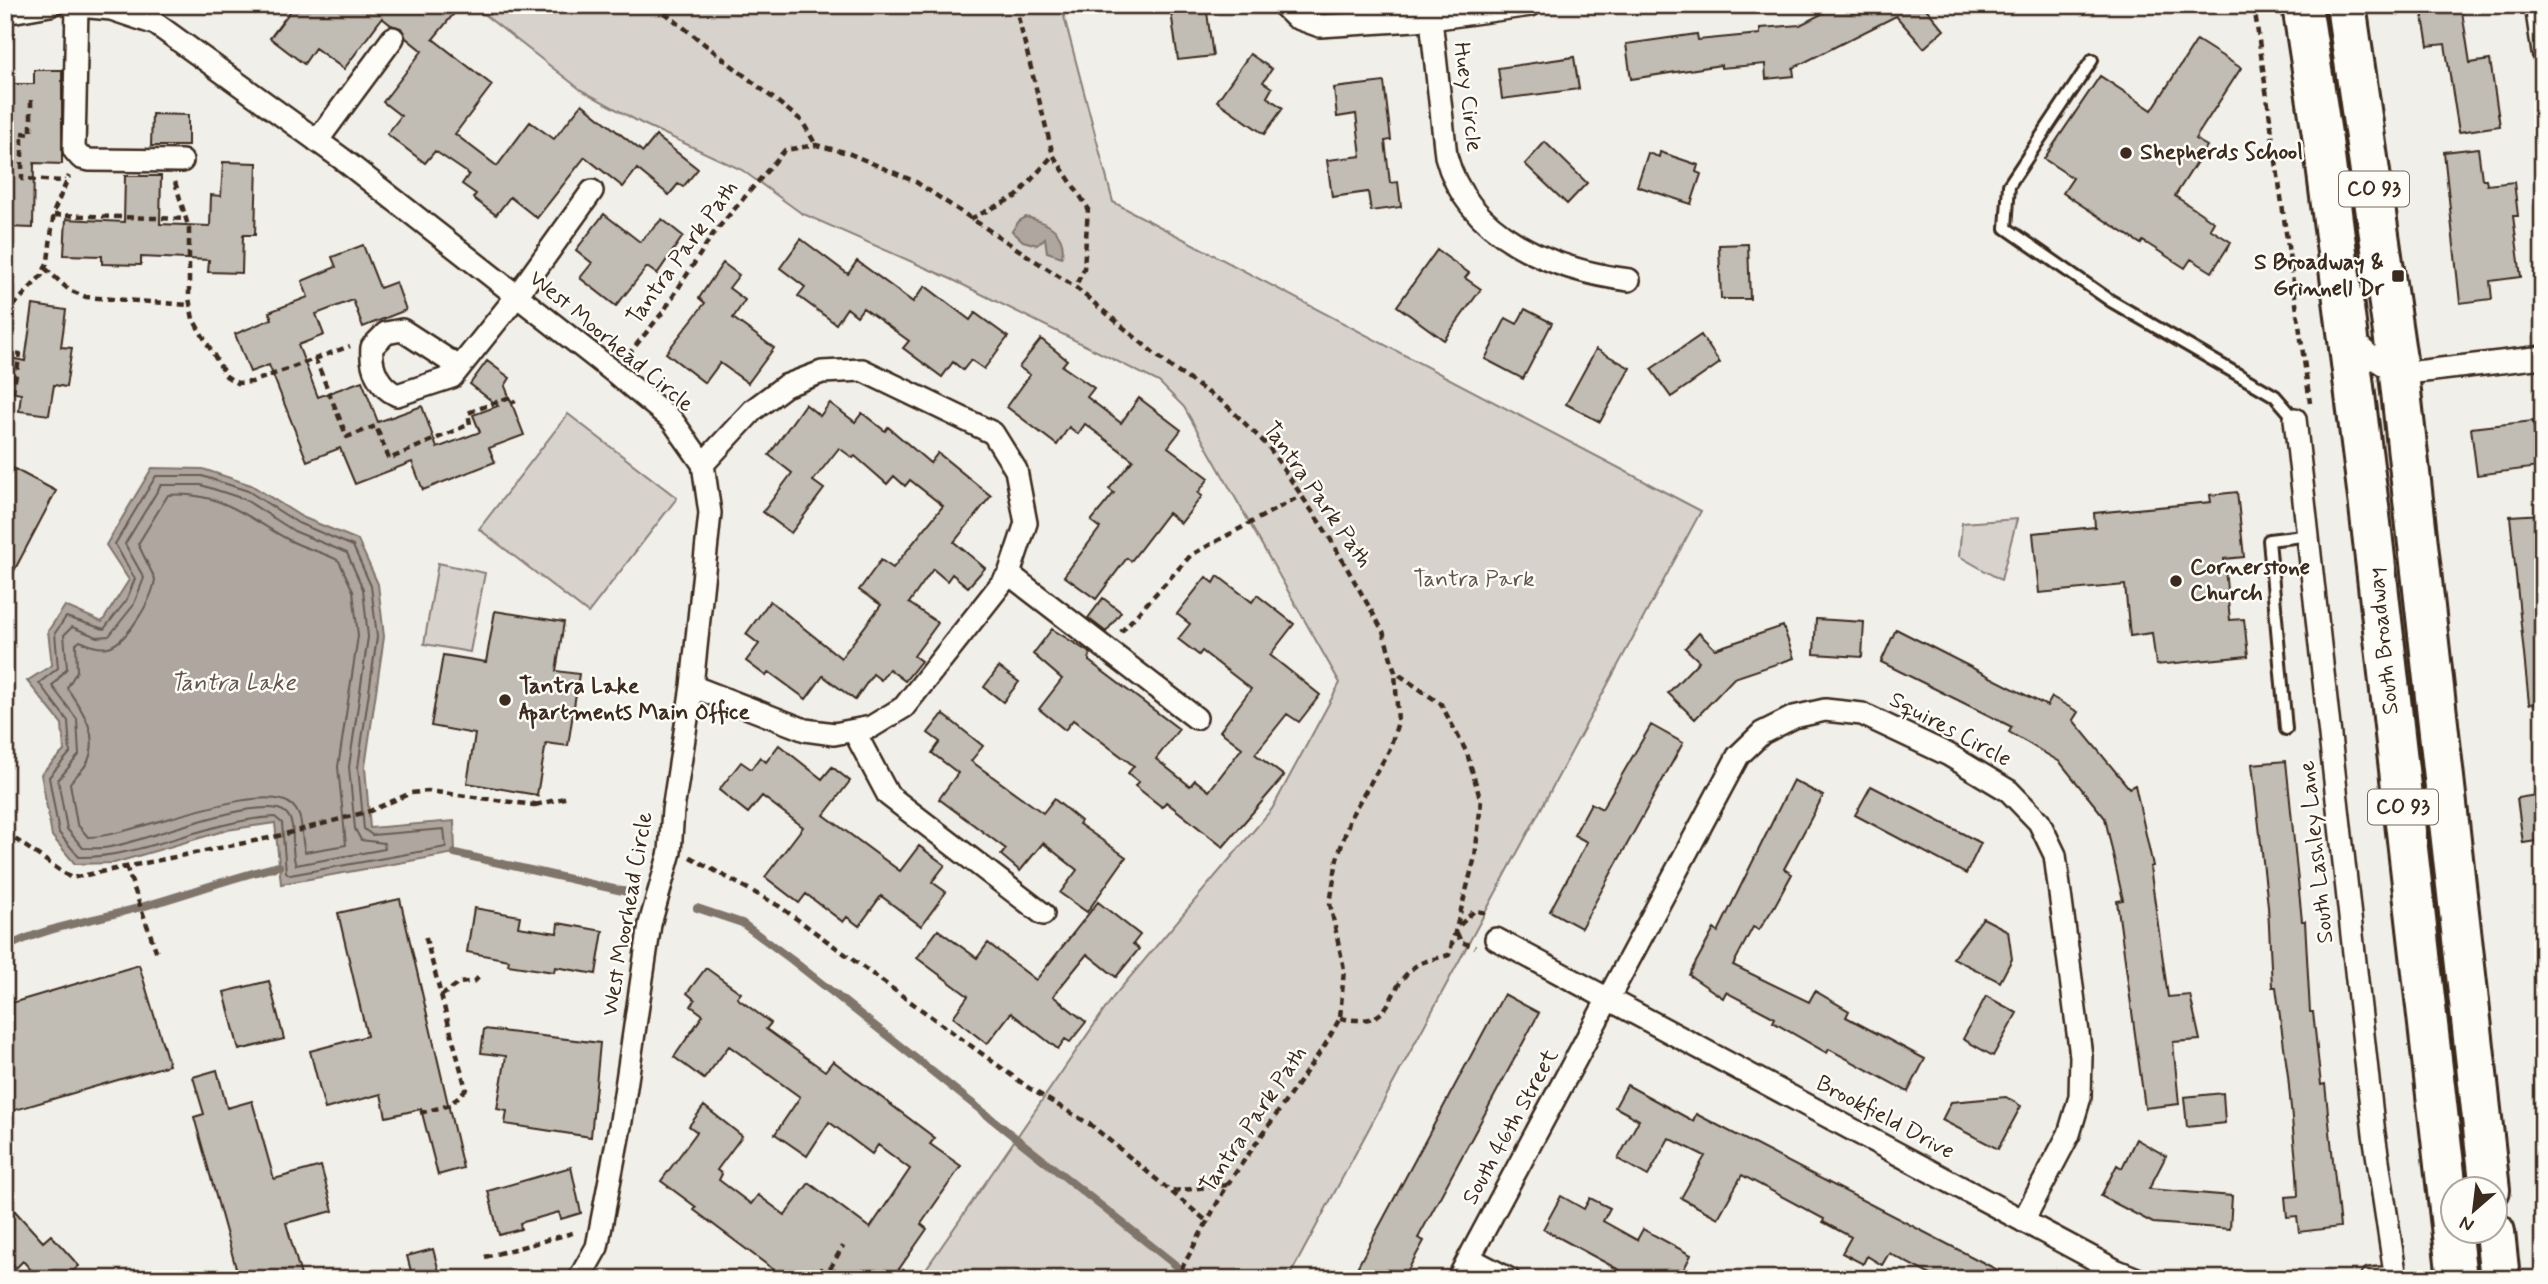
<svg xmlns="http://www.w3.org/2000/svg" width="2548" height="1284" font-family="Mynerve,sans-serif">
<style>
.green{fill:#d7d2cc;stroke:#897e75;stroke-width:2}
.water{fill:#aea69f;stroke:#80746b;stroke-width:2}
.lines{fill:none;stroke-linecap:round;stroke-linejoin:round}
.shore{stroke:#695c52;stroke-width:2}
.stream{stroke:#80746b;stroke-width:8}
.building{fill:#c1bcb4;stroke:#3b2a1e;stroke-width:2}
.lane-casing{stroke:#3b2a1e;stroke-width:16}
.street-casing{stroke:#3b2a1e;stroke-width:26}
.highway-casing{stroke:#3b2a1e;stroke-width:44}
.path{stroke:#3b2a1e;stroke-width:4.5;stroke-dasharray:7 5;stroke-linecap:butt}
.lane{stroke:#fdfcf7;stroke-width:10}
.street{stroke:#fdfcf7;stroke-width:21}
.highway{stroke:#fdfcf7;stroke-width:38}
.poi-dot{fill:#3b2a1e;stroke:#fdfcf7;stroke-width:2.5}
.labels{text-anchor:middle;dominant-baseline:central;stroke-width:5;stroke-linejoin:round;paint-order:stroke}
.shield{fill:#fdfcf7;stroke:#75695f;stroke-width:2}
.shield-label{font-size:21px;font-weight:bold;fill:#3b2a1e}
.street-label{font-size:23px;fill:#3b2a1e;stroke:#fdfcf7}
.poi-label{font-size:23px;font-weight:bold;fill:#3b2a1e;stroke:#fdfcf7;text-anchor:start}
.park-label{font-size:23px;fill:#62544a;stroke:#fdfcf7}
.water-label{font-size:24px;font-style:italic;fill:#63554b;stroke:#fdfcf7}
</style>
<rect width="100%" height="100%" fill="#f1efea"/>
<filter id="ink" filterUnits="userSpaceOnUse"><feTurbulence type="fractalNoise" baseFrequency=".0143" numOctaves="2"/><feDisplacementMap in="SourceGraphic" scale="14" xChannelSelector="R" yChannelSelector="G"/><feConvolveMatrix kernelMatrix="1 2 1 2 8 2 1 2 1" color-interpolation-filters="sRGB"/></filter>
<g filter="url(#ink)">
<!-- green -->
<path class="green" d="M472,5h589l52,197 588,309 -413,768h-369l195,-283 158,-187 68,-126 -156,-276 -25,-25 -208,-103 -150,-66 -59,-43 -101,-47 -60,-33z
M568,414l109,84 -89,115 -109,-84z
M2017,519l-16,61 -42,-24 3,-33z
M438,563l47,10 -15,79 -46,-8z"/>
<!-- water -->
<path class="water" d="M1026,217c22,5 41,15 36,40l-15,-5 -2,-14 -8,7 -14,-4 -11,-10 7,-10z
M152,468l51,1 48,16 51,32 56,23 20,44 6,53 -19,130 5,61 84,-7 1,32 -174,31 -6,-61 -48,7 -113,33 -39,1 -23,-28 -11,-62 23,-23 -2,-27 -35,-43 25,-16 -4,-34 17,-25 37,16 27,-42 -23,-35z"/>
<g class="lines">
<!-- shore -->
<path class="shore" d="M156,476h46l46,15 50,32 55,23 18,40 6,51 -19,130 6,62 8,6 72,-6 2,18 -156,28 -4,-3 -4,-49 -7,-6c-67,3 -133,41 -196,40l-20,-24 -10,-56 21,-24 -2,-32 -29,-38 19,-15 -3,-35 11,-16 38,12 22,-28 9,-22 -20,-35z
M161,485h40l43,14 50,32 53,22 16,36 5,48 -19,130 6,62 6,11 23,3 1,6 -89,16c-7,-15 2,-40 -10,-52 -21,-21 -147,30 -176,34 -9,2 -18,1 -27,1l-16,-19 -9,-49 21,-25 -2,-36 -25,-33 15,-18 -3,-33 8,-8 25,10 12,-1 24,-30 11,-28 -19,-34z
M168,495c52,-4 79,22 121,45 16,9 35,12 50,21l14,30 5,45 -20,131 8,78 -41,7c-5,-15 0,-34 -12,-46 -28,-29 -164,32 -205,31l-11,-13 -7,-41c5,-7 14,-13 18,-22 12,-28 -7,-52 -21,-73l10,-17 -1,-27 4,-3c9,4 18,8 28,6 19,-4 45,-49 47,-68l-17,-35z"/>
<!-- stream -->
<path class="stream" d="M455,853l172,39
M697,908l45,15 50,37 401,319
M5,948c40,-21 85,-27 129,-39 49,-13 95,-31 145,-43"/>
</g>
<!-- building -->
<path class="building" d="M295,5h166l-28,34 59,46 -37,49 42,32 33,-44 24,17 28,-35 61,48 13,-16 42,33 -15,18 -5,-3 -9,11 -32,-26 -14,18 -38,-30 -48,61 -27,-21 -14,18 -23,-17 3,-4 -14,-10 7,-10 -34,-23 -10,12 -38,-29 14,-18 -18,-14 39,-51 -16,-13 -5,-10 -10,-3 -9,-7 -38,51 -29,-21 -11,16 -34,-26z
M1170,5h36l7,51 -35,4z
M1839,5h84l21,25 -20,18 -28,-32 -103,52 1,8 -28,3 -1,-15 -44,4v-3l-90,14 -5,-35 71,-10 1,6 62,-6v-6l40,-3z
M2421,5h40l9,58 20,-3 10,66 -41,6 -14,-88 -17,2z
M2197,40l44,28 -46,71 12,7 -32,50 39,26 -4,7 21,13 -19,30 -21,-13 -6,9 -42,-27 -2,3 -78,-51 10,-15 -29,-19 56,-83 52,34z
M1250,54l22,15 -9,13 9,6 -5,9 16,11 -19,26 -47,-33z
M1574,57l5,32 -77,10 -4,-31z
M34,70h28v94l-28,-1 -1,65 -28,-1v-143h29z
M1384,82l7,58 -6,1 5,42 8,-1 3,25 -30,4 -3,-19 -36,5 -5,-37 34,-4 -5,-42 -19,3 -3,-29z
M152,114l36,1v31h-37z
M1545,142l42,41 -20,21 -42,-40z
M2478,148l4,31h4l1,6 27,-3 4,34h-5l8,61 -31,4 2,18 -32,4 -16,-151z
M1660,152l38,13 -2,7 5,2 -10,30 -54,-18 11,-33 11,4z
M223,162l34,1 -2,72h-12l-1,38 -34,-1 1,-12 -68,-3v8l-39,-1v-8l-38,-1 2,-36 58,3 1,-46h36l-1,48 50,2 1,-31 10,1z
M604,214l36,28 22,-23 21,17 -26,38 -10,-7 -31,39 -36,-28 12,-15 -16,-13z
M801,239l47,35 9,-13 56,41 12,-16 45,34 5,-7 33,24 -24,32 -13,-9 -8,10 -10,-8 -11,15 -39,-29 6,-7 -46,-33 -6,8 -10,-8 -11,16 -38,-28 7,-9 -25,-19z
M1748,244l2,55h-29l-2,-54z
M363,245l17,43 16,-6 10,28 -43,17 -10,-27 -37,14 8,21 -26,10 20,52 44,-16 16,41 44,-16 15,42 43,-16 -7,-17 25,-9 -28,-22 17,-23 23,17 -5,8 19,49 -35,13 6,14 -72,28 -11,-28 -57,22 -15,-36 -33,13 -38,-96 -19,7 -15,-38 37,-15 -3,-7 39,-15 -6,-16 34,-14 -4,-10z
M1437,250l32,23 -4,5 16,11 -37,51 -47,-34z
M723,263l16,12 -10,13 16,12 -12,18 41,30 -26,35 -28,-20 -15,20 -39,-30 39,-50 -6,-5z
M33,305l33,5 -5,37 11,1 -6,39 -12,-2 -5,30 -30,-4 2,-17 -16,-3v-34l20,4z
M1525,309l27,14 -29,56 -38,-20 21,-41 11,6z
M1701,335l19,28 -49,34 -20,-28z
M1041,339l26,21 -5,6 32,22 -7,9 34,26 18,-25 42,32 -13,17 41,31 -11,15 4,3 -21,27 -13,-10 -37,48 -4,-3 -31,41 -32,-23 36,-48 -9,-7 23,-28 -5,-4 24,-29 -48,-36 -7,10 -9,-7 -12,18 -50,-38 23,-32 -11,-8z
M1596,349l34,19 -30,54 -34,-18z
M830,403l25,19 7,-9 23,18 3,-4 42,36 8,-10 53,43 -37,46 31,26 -17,19 -16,-13 -5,7 -14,-12 -24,34 29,20 -24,33 7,5 -16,20 -16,-12 -8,11 -8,-6 -18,26 -32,-24 -17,23 -37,-27 -3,4 -20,-15 13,-17 -13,-10 24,-33 71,57 40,-53 -22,-15 22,-30 12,8 50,-62 -33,-26 -5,6 -11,-10 -7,8 -32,-28 -2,2 -14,-10 -26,33 11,8 -33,44 -28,-21 29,-39 -23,-18 36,-51 15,12z
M2533,421l6,46 -62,8 -6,-47z
M5,464l51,27 -51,97z
M2237,492l7,65 -20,2 6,61 14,-1 4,37 -92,9 -4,-32 -22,3 -5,-51 -86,8 -6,-60 62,-6 -1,-14 117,-11 -1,-7z
M2543,514v189l-14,1 -19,-188z
M1218,576l34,26 5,-7 37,29 -24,31 50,40 -21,27 -12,-8 -32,40 29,22 -61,71 -57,-45 -4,5 -27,-21 4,-4 -11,-9 6,-7 -61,-46 -8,10 -26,-21 23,-30 -29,-25 19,-25 38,24 -1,8 90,68 -23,30 34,27 5,-6 14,11 33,-43 -22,-17 31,-42 -49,-38 -3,4 -21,-16 12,-15 -13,-10 29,-37 8,6z
M1103,598l18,14 -15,20 -18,-14z
M495,611l69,11 -8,49 23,3 -11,72 -22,-3 -9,52 -70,-12 8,-49 -44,-8 12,-71 43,7z
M1816,619l48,3 -2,35 -48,-3z
M1783,626l11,32 -60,20 -39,41 -27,-26 31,-32 -14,-13 14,-15 16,16z
M1896,629l151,77 5,-9 26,15 -5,8 56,68 6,-3 18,81 -3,1 18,130 22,-2 10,45 -27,2 6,62 -34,4 -28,-207 6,-1 -18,-82 -45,-56 -51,-30 3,-5 -131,-65z
M999,667l20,15 -16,20 -19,-15z
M943,714l40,32 -12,15 72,52 11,-14 27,22 -2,3 47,33 -39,55 -27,-19 17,-23 -34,-27 -23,28 -19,-16 5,-6 -67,-50 19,-26 -26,-20 8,-11 -12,-9z
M1651,725l32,18 -102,185 -31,-17 37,-69 -13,-7 17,-32 11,6z
M779,745l43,34 10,-12 18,14 -26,34 76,56 19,-25 26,19 -13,17 14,10 -25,34 -40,-30 -22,30 -12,-9 -4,5 -37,-28 -7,9 -34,-26 38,-50 -41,-31 -14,17 -29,-23 22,-28 10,7 9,-12 6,5z
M2286,761l16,160h3l5,91h3l8,73 4,-1 15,143 -41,5 -2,-16 -10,1 -2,-20 13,-1 -1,-23 -9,-97 -12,-89h-4l-4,-81 -16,-142z
M1793,780l30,16 -39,73 8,5 -18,33 -15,23 -6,-3 -20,38 76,37 6,-11 34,20 -3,6 79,42 -17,33 -79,-43 -2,4 -54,-31 2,-4 -49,-26 -3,6 -34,-23 25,-46 4,3z
M1871,786l110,57 -15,31 -111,-59z
M2543,794v46l-20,3 -6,-45z
M400,899l63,269 -25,7 -17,-66 -35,8 -5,-23 -56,15 -15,-58 57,-15 -29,-123z
M1098,902l42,33 -7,9 6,5 -23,28 -29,-23 -34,42 33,26 -16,20 -5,-3 -7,10 -47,-36 -24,31 -34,-27 15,-21 -51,-38 21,-28 39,28 11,-15 48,37z
M474,908l46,8 -2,11 39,6 1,-10 45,8 -7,43 -41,-7 -1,5 -46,-7 1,-5 -42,-8z
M1983,918l25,13 4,28 -12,23 -47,-24z
M139,965l30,100 -164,48v-108z
M706,968l35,25 -4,5 34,25 -5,6 59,42 8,-10 102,77 -5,6 31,22 -40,58 6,5 -35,50h-56l-15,-11 -8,11h-27l-92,-69 2,-3 -35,-26 36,-49 -8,-6 15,-20 38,30 -25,34 5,4 -3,6 32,24 7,-9 27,20 24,-32 61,45 40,-59 -32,-24 -6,9 -43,-32 -22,34 -32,-22 25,-37 -71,-51 -25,33 -30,-22 29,-42 -12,-9 4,-6 -8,-7z
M269,981l15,58 -45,11 -15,-58z
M1504,994l35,19 -121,225 6,3 -21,38h-52z
M1986,996l31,17 -24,43 -30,-17z
M484,1029l116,14 -9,94 -86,-13 2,-13 -10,-2 9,-53 -25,-3z
M217,1070l10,38 25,-7 22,78 47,-13 12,45 -47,12 16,56h-63l-45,-162 10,-3 -11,-37z
M1627,1085l66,36 3,-7 319,165h-77l-49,-26 -7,12 -15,-9 -4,8 -21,-11 9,-16 -28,-15 1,-3 -82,-44 -24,43 -37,-20 24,-42 -36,-18 -21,38 -30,-17 21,-39 -24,-13z
M2223,1093l2,30 -38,4 -3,-30z
M2006,1097l15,9 -23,43 -56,-29 9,-18z
M2136,1139l30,17 -17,33 83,7 -2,33 -77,-6 -52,-27 16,-31 5,3z
M571,1167l10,46 -20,6 -2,-7 -39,11 1,6 -22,6 -11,-44z
M1561,1196l23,13 6,-11 20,10 -7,13 34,19 6,-11 48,26 -12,24h-62l4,-8 -78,-42z
M5,1200l38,42 8,-7 28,31 -15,13h-25l-16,-18 -7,7 -11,-12z
M433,1249l8,30h-28l-6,-23z"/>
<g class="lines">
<!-- lane casing -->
<g class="lane-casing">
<path id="lane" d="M2092,60l-83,125 -3,43 105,73 164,95 20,23
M2286,729l-17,-189 42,-5"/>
</g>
<!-- street casing -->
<g class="street-casing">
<path id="street" d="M69,5l42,4 45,15 185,134 273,214 58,48 31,44 7,49 -18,173 -19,124 -3,42 -20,72 -29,197 -24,126 -18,32
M1283,5l12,12 25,9 111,-7 100,-14
M2536,5l7,47
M77,6l-3,144 7,8 9,2 92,1
M5,13l45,-8
M1431,19l15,137c21,80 107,114 183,124
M317,141l76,-103
M2348,336l22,20 29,18 144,-17
M459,367l-57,-37 -16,3 -14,14c-2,21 7,40 25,48l55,-18 64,-80 76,-106
M2295,419l79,715 22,145
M1009,574l187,144
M692,686l113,44 29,4 37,-7 33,-20 105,-133 17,-51 -10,-53 -23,-37 -131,-63 -40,2 -37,14 -32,24 -50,54
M854,731l34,64 155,119
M1496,939l619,331 22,9
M1469,1258l40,21
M1458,1279l280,-523 24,-23 32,-16 31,-7 37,4 87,41 60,36 30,31 16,33 26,201 -1,41 -11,37 -46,87
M2371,1279l25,-2"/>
</g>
<!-- highway casing -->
<g class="highway-casing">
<path id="highway" d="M2302,5l21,136 46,365 88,773
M2346,5l53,369 91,816
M2495,1232l5,47"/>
</g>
<!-- path -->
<path class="path" d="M655,5l147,116 14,24
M1015,5l38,150 35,53 -4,61 -9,18
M2254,5l56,398
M31,100v34l-9,-1v46l44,2
M175,182l14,47v69l4,21 33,57 11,7 15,-1 98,-36
M54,215l133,4
M970,219l47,-23 36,-41
M45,268l24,22 17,7 104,8
M5,315l37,-40 6,-14 6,-50 15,-35
M5,352l15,2 -9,47
M628,355l35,-43 50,-78 72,-84 31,-5 32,8 68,29 159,105 98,82 51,34 44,43 60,89 55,96 12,41 3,50 -9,29 -38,65 -14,43 -7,45 14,65 -4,49 -15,27 -98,140 -51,94
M315,358l32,79 29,-11 13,33 81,-35 -2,-11 42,-16 5,6
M1121,632l70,-77 109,-59
M535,805l33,-8
M5,832l66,46 203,-41 96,-26 41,-18 17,-2 106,14 3,-10
M690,857l89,49 250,182 62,37 118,98
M126,866l32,90
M1460,925l14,-14 16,2
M1457,933l4,9 14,5
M441,996l18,-13 16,-2 6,-6
M1340,1018c60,12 42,-30 77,-53 8,-5 22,-7 32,-10l26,-98 6,-55 -14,-49 -26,-49 -46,-32
M420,1113l30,-8 16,-16 -41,-154
M1173,1191l54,-6
M485,1257l91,-25
M824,1279l19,-33"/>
<!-- lane -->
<use href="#lane" class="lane"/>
<!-- street -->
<use href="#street" class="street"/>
<!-- highway -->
<use href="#highway" class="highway"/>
</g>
</g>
<!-- markers -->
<g class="poi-dot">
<circle cx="2126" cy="153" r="7"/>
<rect x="2391" y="269" width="14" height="14" rx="3.5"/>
<circle cx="2176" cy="581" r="7"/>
<circle cx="505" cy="700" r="7"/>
</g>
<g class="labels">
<!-- shield labels -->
<g class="shield">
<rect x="2339" y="171.5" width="70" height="35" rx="5"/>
<rect x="2368" y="789.5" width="70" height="35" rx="5"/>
</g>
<g class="shield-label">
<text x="2374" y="189">CO 93</text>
<text x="2403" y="807">CO 93</text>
</g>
<!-- street labels -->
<g class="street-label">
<text transform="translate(1467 97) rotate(83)">Huey Circle</text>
<text transform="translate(683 253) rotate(-54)">Tantra Park Path</text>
<text transform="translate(611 342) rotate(40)">West Moorhead Circle</text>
<text transform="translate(1317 495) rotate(55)">Tantra Park Path</text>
<text transform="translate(2384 641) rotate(-96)">South Broadway</text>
<text transform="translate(1950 730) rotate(28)">Squires Circle</text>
<text transform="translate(2317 852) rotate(-96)">South Lashley Lane</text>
<text transform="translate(628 914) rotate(-80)">West Moorhead Circle</text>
<text transform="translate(1885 1118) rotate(28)">Brookfield Drive</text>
<text transform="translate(1254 1120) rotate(-56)">Tantra Park Path</text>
<text transform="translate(1511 1127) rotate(-61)">South 46th Street</text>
</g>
<!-- poi labels -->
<g class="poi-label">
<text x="2140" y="153">Shepherds School</text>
<text x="2384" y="263" text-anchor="end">S Broadway &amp;<tspan x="2384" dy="26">Grinnell Dr</tspan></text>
<text x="2190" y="568">Cornerstone<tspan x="2190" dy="26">Church</tspan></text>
<text x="519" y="687">Tantra Lake<tspan x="519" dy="26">Apartments Main Office</tspan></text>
</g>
<!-- park labels -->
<g class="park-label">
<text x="1474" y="580">Tantra Park</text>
</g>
<!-- water labels -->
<g class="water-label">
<text x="233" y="683">Tantra Lake</text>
</g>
</g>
<!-- margin -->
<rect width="2548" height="1284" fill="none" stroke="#fdfcf7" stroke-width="28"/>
<rect x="14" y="14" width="2520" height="1256" fill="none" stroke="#3b2a1e" stroke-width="2.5" filter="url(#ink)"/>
<!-- north arrow -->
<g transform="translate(2474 1210) rotate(208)"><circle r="33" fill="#fdfcf7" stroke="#afa8a0" stroke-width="2"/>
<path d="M0-5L12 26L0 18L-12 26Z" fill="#3b2a1e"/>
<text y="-10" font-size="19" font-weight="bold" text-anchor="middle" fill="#3b2a1e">N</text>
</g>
</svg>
